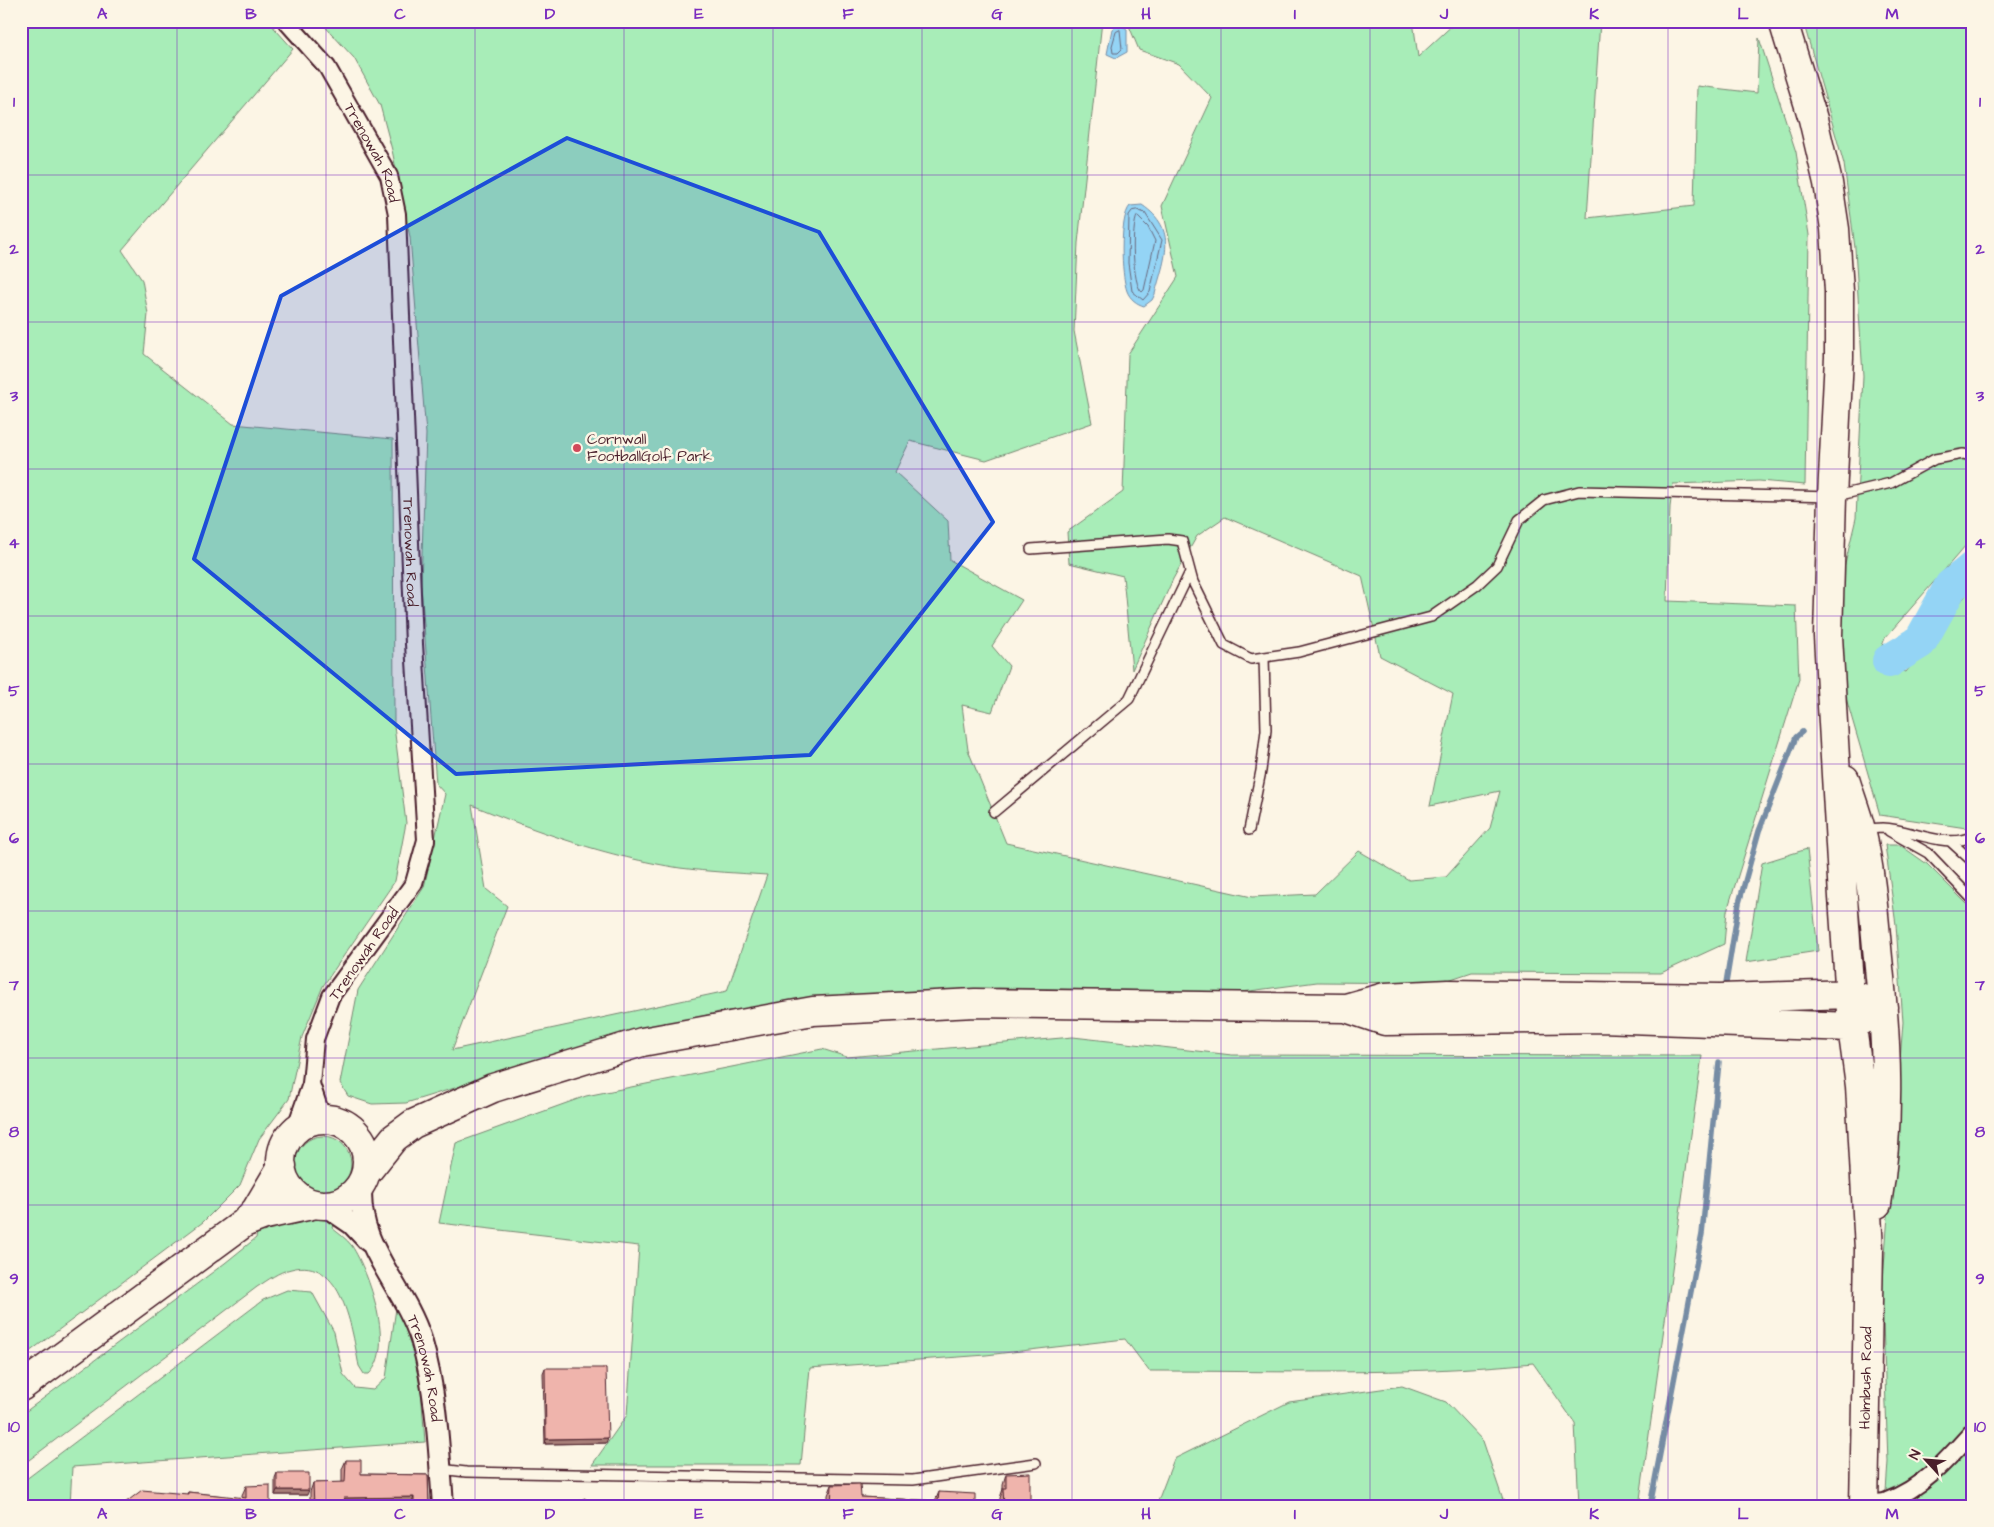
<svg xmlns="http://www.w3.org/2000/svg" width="1994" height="1527" font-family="'Architects Daughter',sans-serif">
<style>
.green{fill:#a8edb8;stroke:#798672;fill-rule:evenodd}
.water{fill:#94d4f5;stroke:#768ca4}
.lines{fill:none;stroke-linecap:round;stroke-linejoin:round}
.shore{stroke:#68677c;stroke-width:1}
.stream{stroke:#768ca4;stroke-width:5.5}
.river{stroke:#94d4f5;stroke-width:34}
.service-casing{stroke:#4a1f2b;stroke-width:12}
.minor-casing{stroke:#4a1f2b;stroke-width:20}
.tertiary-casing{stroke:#4a1f2b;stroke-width:24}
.trunk-casing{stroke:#4a1f2b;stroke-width:31}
.service{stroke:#fcf5e5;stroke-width:9}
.minor{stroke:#fcf5e5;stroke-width:16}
.tertiary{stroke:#fcf5e5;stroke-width:20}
.trunk{stroke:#fcf5e5;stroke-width:28}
.wall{fill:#ce9b94;stroke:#4a1f2b}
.shaded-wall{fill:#a77e78;stroke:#4a1f2b}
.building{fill:#efb4ac;stroke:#4a1f2b}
.marked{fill:#1d4ed8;fill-opacity:0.2;stroke:#1d4ed8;stroke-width:4;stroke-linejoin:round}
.grid{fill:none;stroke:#7b2cbf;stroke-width:1;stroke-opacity:0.55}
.poi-dot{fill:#d1495b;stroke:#fcf5e5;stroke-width:2}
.labels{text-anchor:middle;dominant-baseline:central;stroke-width:5;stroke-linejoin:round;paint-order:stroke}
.street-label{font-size:15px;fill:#4a1f2b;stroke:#fcf5e5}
.poi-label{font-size:15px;fill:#4a1f2b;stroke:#fcf5e5;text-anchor:start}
.neatline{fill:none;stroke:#7b2cbf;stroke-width:2}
.grid-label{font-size:16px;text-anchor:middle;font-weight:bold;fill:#7b2cbf}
</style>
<rect width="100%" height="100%" fill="#fcf5e5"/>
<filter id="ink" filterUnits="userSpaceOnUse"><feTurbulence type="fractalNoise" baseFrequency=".02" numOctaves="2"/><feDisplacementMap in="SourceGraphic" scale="10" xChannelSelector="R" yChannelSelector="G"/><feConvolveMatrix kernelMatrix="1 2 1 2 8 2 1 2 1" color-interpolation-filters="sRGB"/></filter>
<g filter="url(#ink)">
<!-- green -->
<path class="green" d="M21,21h247l25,28 -171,201 20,30 6,34 -4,40 89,70 160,15 1,287 12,97 -11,58 -72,105 -21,51 -13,62 -30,40 -19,46 -37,37 -182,136z
M320,21h782l-24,222 -4,88 18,92 -106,37 -76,-19 -15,31 53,49 2,39 72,40 -30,46 17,20 -17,46 -30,-7 6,45 38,93 246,54 63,-3 44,-43 50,29 37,-3 44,-49 10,-37 -70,15 23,-112 -73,-38 -18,-80 -137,-59 -28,19 -24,43 -41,91 -9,-94 -54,-13 -2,-31 56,-40 5,-138 50,-77 -16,-71 50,-108 -33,-34 -40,-14 -12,-29h286l5,36 39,-36h143l-13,197 107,-12 3,-120 60,7 2,-55 37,114 13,83 -4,250 -46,-4 -86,3 -3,23 -3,94 129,5 3,73 -72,232 -3,33 -63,29 -189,-1 -33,11 -122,-1 -75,10 -243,-4 -131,8 -149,16 -92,23 -221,68 -34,1 -24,-8 -8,-13 18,-93 66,-103 21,-93 -9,-10 -15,-199 5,-151 -16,-197 -18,-87 -12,-45 -26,-47zM472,805c66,27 136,52 208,63 29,4 58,5 87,7l-40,116 -275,59 55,-144 -21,-17z
M1803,21h170v516l-88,101 -10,26 10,11 13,-6 8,3 67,-86v243l-93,-14 -52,-179 28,-118 7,-142 -8,-128 -11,-84z
M1885,845h15l27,19 46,46v596h-88l3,-44 -6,-169 21,-271 -7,-97z
M1807,849l11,102 -72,11 16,-99z
M1073,1037l159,18 470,1 -63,450h-60l-4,-83 -42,-60c-127,13 -256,8 -384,8l-24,-32 -139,16 -176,13 -9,97h-209l35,-50 12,-169 -200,-23 17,-80 130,-47 236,-47 25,8z
M295 1164a28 28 0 1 1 56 0a28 28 0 1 1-56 0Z
M317,1217l17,5 -2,6c6,5 15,11 20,18 17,27 44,102 17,128h-5l-5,-8c-7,-35 -16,-111 -68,-97 -13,3 -23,11 -34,18l-236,179v-51l204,-152 31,-25 1,-5 24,-11z
M287,1290l25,2 22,40 9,42 12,14 18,2 13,-12 10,-70 14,25 11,57 4,52 -353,25 -2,39h-49v-23l242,-183z
M1402,1386l44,16 37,39 22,65h-349l18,-47 115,-57z"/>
<!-- water -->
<path class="water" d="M1119,24l8,5v23l-11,6 -9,-4 5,-25z
M1142,205c37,25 22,54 13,89l-3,6 -8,6c-7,-2 -14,-7 -17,-15 -6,-16 -8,-73 3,-85z"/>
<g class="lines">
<!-- shore -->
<path class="shore" d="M1120,30l2,19 -4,4h-5l-1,-7 4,-14z
M1137,210l8,3 17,27 -12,52 -7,8 -11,-9 -4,-28 1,-48 3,-4z
M1137,216l11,11 7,14 -11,49 -2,2c-10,-7 -11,-65 -5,-76z"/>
<!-- stream -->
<path class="stream" d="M1725,989l14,-86 20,-72 37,-94 6,-5
M1650,1506l52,-272 17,-172"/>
<!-- river -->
<path class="river" d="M1889,661l31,-19 31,-56 22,-18"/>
<!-- service casing -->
<g class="service-casing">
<path id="service" d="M1031,549l137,-10 14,2 11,41 31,63 27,14 48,-7 132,-35 46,-32 20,-19 22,-46 25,-20 35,-9 253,6 59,-14 44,-24 28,-5 10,2
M994,812l135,-113 61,-127
M1249,830l12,-59 5,-41 -2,-73
M1863,830c6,-1 13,-2 20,-2 29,1 62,22 90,8
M1889,831l39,22 45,47
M1950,841l23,21
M440,1469l26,3 447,8 123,-17"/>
</g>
<!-- minor casing -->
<g class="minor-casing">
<g id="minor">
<path id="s1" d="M286,21l41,46 62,109 8,38 17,430 12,196 -12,43 -83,113 -16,43 -4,45 -17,48"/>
<path d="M311,1084l9,27 8,8"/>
<path d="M1864,1503c7,-1 16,1 23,-2 36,-13 61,-42 86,-70"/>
</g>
</g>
<!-- tertiary casing -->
<g class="tertiary-casing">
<g id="tertiary">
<path id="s2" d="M362,1182c-8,62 41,101 59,157 16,54 18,111 22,167"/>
<path d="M324,1205l28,19 16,17"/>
</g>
</g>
<!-- trunk casing -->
<g class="trunk-casing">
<path id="trunk" d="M1783,21l30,98 15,64 7,46 4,62v66l-7,140 -4,139 15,261 9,130 8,59 9,164 -5,256
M1845,779c5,17 12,34 16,51 10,41 13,86 17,128 9,83 13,164 -1,246
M1346,1008l39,13 216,-3 251,9 15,-10
M281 1162a43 43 0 1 1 86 0a43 43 0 1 1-86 0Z
M366,1173l28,-35 19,-14 80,-36 149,-46 171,-31 162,-8 371,5 39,-11 63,-3 272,4 132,-4 31,13
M244,1223l21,-8 51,-11
M21,1387l223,-164 12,-13 26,-44"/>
</g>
<!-- service -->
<use href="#service" class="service"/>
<!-- minor -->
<use href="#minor" class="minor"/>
<!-- tertiary -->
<use href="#tertiary" class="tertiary"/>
<!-- trunk -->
<use href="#trunk" class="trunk"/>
</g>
<!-- wall -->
<path class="wall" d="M545,1368l61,75 -61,1 -2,-71z
M346,1460l15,14 67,1 1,31h-119v-14l3,-9h29v-14z
M277,1473l30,22h-32v-17z
M1006,1474l24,32h-30v-8l3,-9v-5z
M832,1485l29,12 74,4 4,-9 36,14h-147v-11z
M246,1486l24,20 -83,-12 1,-2 54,6v-3z"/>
<!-- shaded-wall -->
<path class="shaded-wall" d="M608,1438l-2,5 -61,1 1,-5z
M277,1490h32l-2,5h-32z
M414,1497l-3,9h-70l3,-8z"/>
<!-- building -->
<path class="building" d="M545,1368h61l2,70 -62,1z
M346,1460h15v14l67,1 1,31h-15v-9l-70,1v8h-30l-1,-23 32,-1z
M277,1473h32v17h-32z
M1030,1473v33h-26l-1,-18h3v-14z
M860,1484l1,13 77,4 1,-9 36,2v12h-144l1,-21z
M270,1485v21h-149l21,-16 46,4v-2l58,6v-12z
M585,1498l3,8h-18z
M548,1501l1,5h-11z"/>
</g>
<!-- marked area -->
<path class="marked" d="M567,138l252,94 174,290 -183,233 -354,19 -262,-215 87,-263z"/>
<!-- grid -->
<path class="grid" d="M177,21v1485M326,21v1485M475,21v1485M624,21v1485M773,21v1485M922,21v1485M1072,21v1485M1221,21v1485M1370,21v1485M1519,21v1485M1668,21v1485M1817,21v1485M21,175h1952M21,322h1952M21,469h1952M21,616h1952M21,764h1952M21,911h1952M21,1058h1952M21,1205h1952M21,1352h1952"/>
<!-- markers -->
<circle class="poi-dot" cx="577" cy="448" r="5"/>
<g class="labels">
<!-- street labels -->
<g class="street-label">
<text stroke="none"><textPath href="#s1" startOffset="159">Trenowah Road</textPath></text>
<text stroke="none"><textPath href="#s1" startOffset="564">Trenowah Road</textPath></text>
<text transform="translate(364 954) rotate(-55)">Trenowah Road</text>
<text stroke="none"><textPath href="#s2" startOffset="200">Trenowah Road</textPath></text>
<text transform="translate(1866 1378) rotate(-89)">Holmbush Road</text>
</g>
<!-- poi labels -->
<g class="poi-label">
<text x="587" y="439">Cornwall<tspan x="587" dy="17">FootballGolf Park</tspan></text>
</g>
</g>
<!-- margin -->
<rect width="1994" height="1527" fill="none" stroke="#fcf5e5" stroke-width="55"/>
<!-- north arrow -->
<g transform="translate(1926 1460) rotate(296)" stroke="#fcf5e5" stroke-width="4" paint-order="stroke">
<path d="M0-4L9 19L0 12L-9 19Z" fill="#4a1f2b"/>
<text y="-8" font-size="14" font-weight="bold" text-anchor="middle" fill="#4a1f2b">N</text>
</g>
<rect x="28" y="28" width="1938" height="1472" class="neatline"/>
<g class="grid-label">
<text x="102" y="19">A</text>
<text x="251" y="19">B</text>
<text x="400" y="19">C</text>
<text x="550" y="19">D</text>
<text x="699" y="19">E</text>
<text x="848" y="19">F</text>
<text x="997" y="19">G</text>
<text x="1146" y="19">H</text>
<text x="1295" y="19">I</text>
<text x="1444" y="19">J</text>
<text x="1594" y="19">K</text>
<text x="1743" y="19">L</text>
<text x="1892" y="19">M</text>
<text x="14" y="107">1</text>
<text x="1980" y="107">1</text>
<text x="14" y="254">2</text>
<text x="1980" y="254">2</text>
<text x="14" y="401">3</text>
<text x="1980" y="401">3</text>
<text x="14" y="548">4</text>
<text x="1980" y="548">4</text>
<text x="14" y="696">5</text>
<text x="1980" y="696">5</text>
<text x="14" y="843">6</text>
<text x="1980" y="843">6</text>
<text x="14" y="990">7</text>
<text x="1980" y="990">7</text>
<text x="14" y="1137">8</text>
<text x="1980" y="1137">8</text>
<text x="14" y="1284">9</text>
<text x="1980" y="1284">9</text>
<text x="14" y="1432">10</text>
<text x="1980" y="1432">10</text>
<text x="102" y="1519">A</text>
<text x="251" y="1519">B</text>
<text x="400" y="1519">C</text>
<text x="550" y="1519">D</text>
<text x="699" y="1519">E</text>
<text x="848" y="1519">F</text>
<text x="997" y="1519">G</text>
<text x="1146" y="1519">H</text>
<text x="1295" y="1519">I</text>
<text x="1444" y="1519">J</text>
<text x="1594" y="1519">K</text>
<text x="1743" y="1519">L</text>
<text x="1892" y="1519">M</text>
</g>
</svg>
